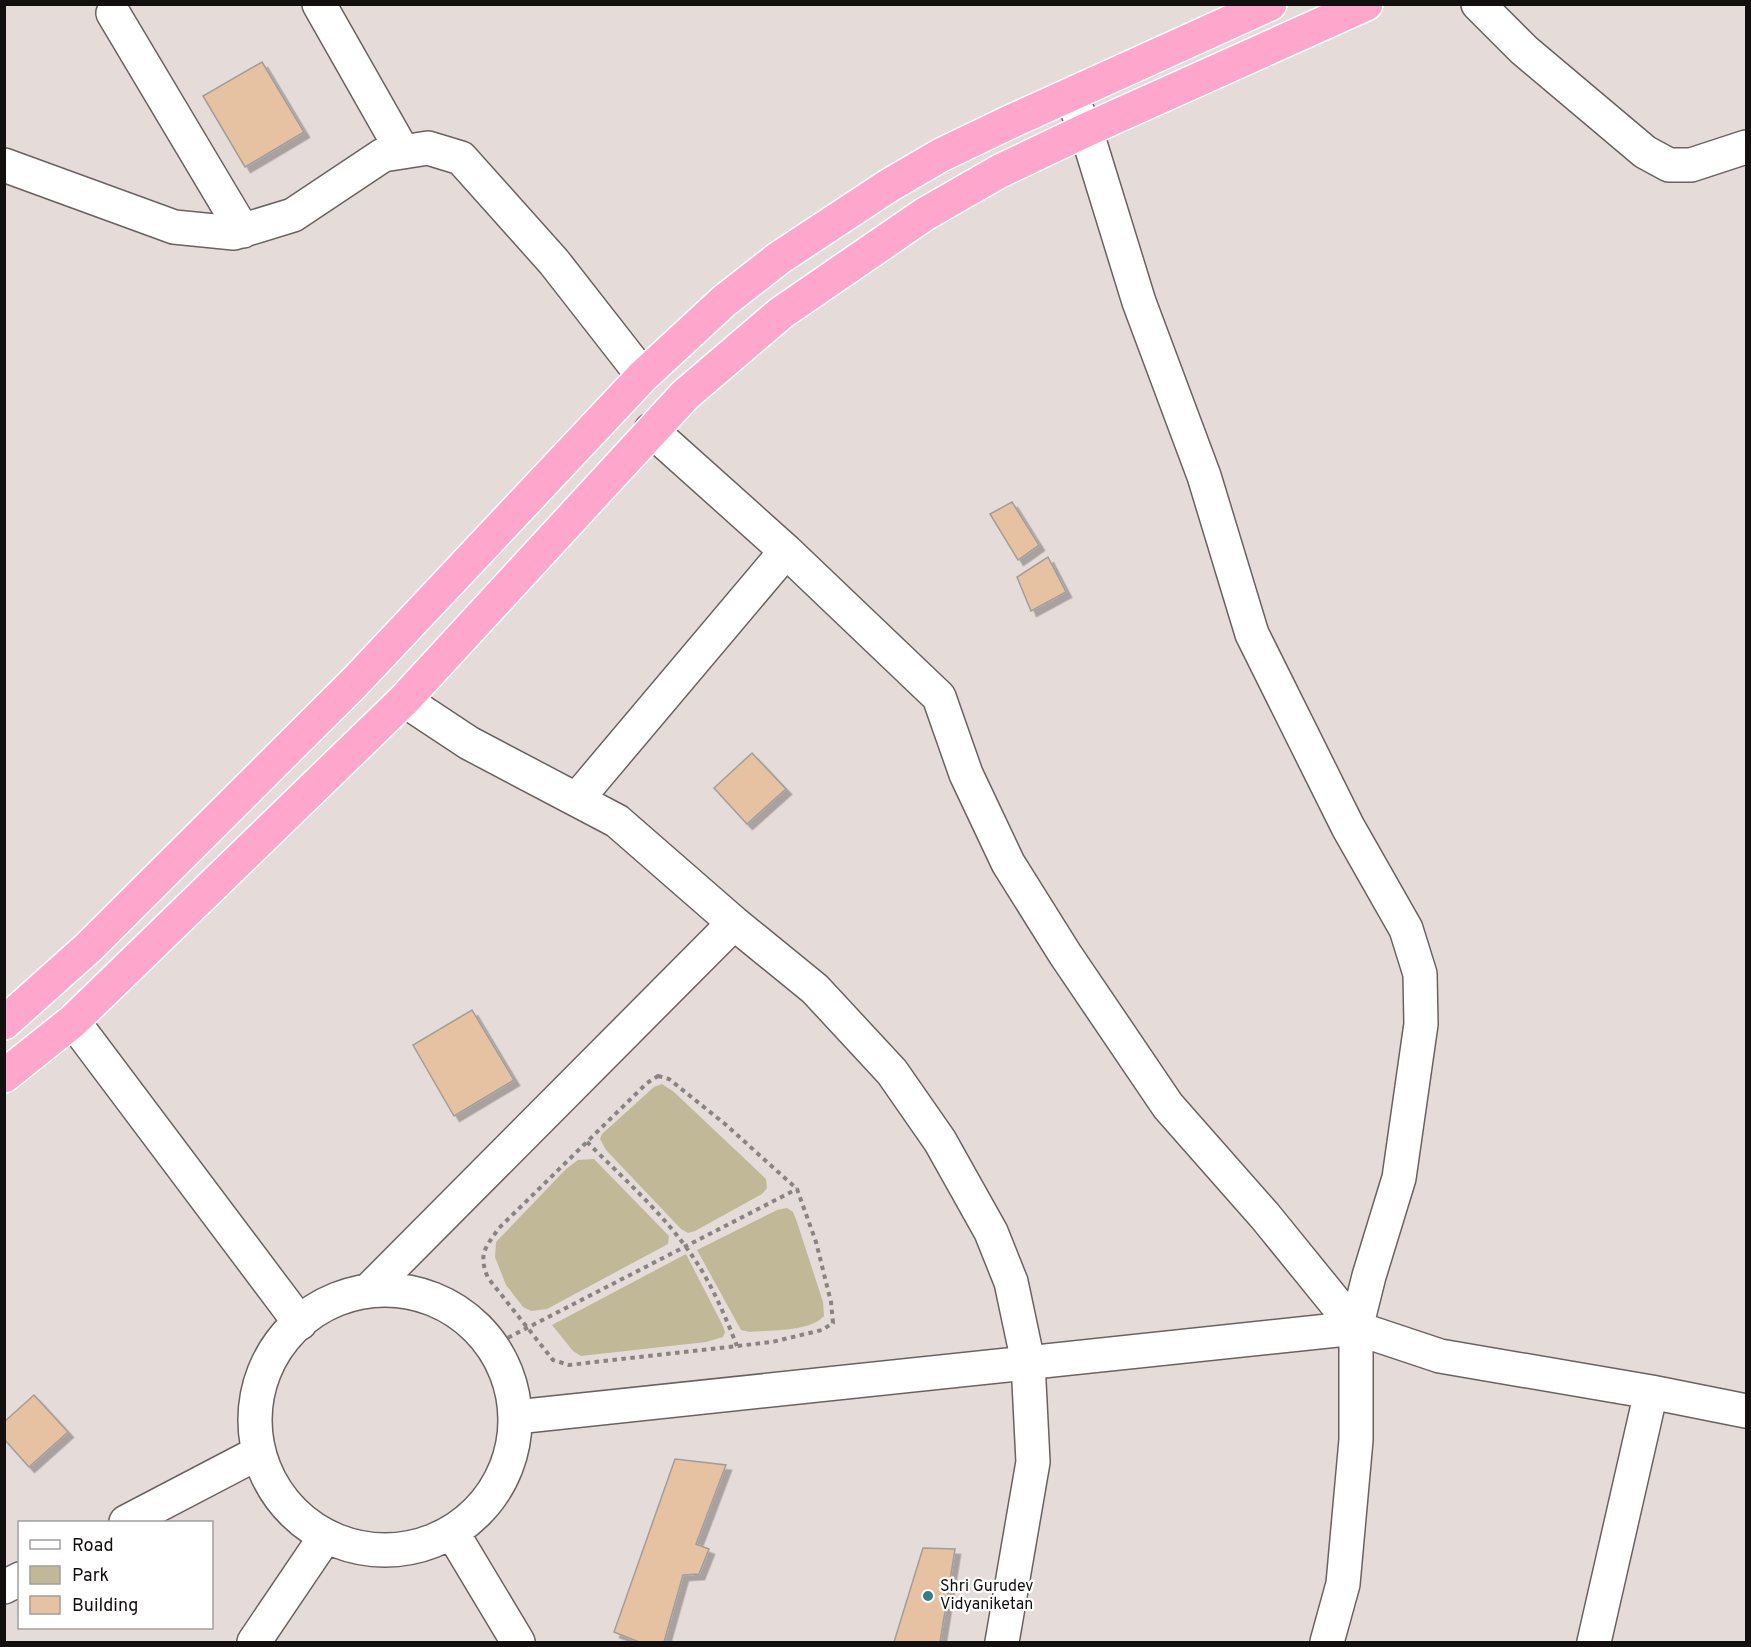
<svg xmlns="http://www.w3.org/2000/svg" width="1751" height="1647" font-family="Overpass,sans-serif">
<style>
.green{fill:#c0b896}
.building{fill:#e6c2a3;stroke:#a39d98;stroke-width:1.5;filter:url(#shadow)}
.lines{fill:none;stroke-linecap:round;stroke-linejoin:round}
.minor-casing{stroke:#6a6261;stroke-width:36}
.highway-casing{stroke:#fff;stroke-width:36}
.path{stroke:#898381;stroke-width:4;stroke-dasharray:4.5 4.5;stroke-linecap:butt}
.minor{stroke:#fff;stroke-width:33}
.highway{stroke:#fea6cc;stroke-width:33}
.poi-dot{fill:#367e84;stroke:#fff;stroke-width:2}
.labels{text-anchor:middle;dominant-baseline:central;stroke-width:4.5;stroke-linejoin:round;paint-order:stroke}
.poi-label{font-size:16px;fill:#120f0e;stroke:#fff;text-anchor:start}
</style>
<defs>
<filter id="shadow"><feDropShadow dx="5.5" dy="5.5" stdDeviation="0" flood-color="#0004"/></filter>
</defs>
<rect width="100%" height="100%" fill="#e5dcda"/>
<!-- green -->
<path class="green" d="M662,1084l12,8 92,87 1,9 -5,6 -67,37 -7,2 -7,-4 -75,-79 -6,-11 2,-5 52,-47z
M594,1159l75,77 -1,8 -121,65 -16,2 -8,-4 -17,-22 -11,-28 1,-15 70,-73 12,-9z
M787,1208l6,4 4,10 26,80 1,14c-14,16 -54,14 -74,16l-9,-2 -44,-80 80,-40z
M686,1254l36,70 3,8 -2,5 -17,5 -125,14 -8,-5 -21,-26z"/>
<!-- building -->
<path class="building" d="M262,62l42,70 -59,35 -42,-71z
M1012,502l27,43 -21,15 -28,-46z
M1048,557l18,35 -35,19 -14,-34z
M752,753l34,36 -39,35 -33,-36z
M472,1010l42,70 -60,36 -41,-71z
M34,1395l34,37 -39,35 -25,-28v-17z
M675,1459l51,6 -30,79 13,5 -10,25 -16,1 -19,67h-25l-25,-10z
M923,1548l32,1 -15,93h-46z"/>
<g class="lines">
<!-- minor casing -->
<g class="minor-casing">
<path id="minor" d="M319,4l84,148
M1478,4l46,46 121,102 24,13h22l55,-18
M113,13l130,218
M1070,95l16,35 53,172 65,174 48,158 96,193 58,102 14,45 1,50 -22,154 -30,98 -13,52v112l-13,144 -16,58
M4,165l170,62 60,6 59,-18 90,-60 45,-7 33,10 93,104 89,114
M651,430l135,121 153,146 27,77 42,89 57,91 103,152 97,110 91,112
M404,700l65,43 148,78 117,102 81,66 77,83 48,69 51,91 20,50 17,80 5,100 -31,180
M577,799l209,-248
M73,1021l227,302
M255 1420a130 130 0 1 1 260 0a130 130 0 1 1-260 0Z
M368,1291l366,-368
M516,1417l840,-89 84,28 211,36 95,19
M126,1522l132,-69
M452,1532l66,110
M4,1587l16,-8
M254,1642l71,-105
M1594,1642l57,-250"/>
</g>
<!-- highway casing -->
<g class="highway-casing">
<path id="highway" d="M4,1023l85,-76 266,-265 288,-306 81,-75 55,-43 109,-72 53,-31 71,-34 258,-117
M4,1076l69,-55 331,-321 281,-305 96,-82 144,-99 75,-43 86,-41 280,-126"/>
</g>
<!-- path -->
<path class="path" d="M658,1076l11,3 56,45 72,65 19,53 15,60 2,21 -11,7 -50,12 -203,23 -16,-5 -65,-82c-10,-24 -3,-30 11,-50l148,-145z
M587,1142c37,37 79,74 108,118 17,25 31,58 42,86
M492,1346l305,-157"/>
<!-- minor -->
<use href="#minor" class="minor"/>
<!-- highway -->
<use href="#highway" class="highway"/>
</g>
<!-- markers -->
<circle class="poi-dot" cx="928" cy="1596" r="6"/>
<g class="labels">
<!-- poi labels -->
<g class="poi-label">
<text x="940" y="1587">Shri Gurudev<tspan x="940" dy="18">Vidyaniketan</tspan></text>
</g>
</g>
<!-- border -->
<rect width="1751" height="1647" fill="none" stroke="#120f0e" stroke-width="12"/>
<!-- legend -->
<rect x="18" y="1521" width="195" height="108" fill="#ffffff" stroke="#a09f9f" stroke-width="1.5"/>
<rect x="30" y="1540" width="30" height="9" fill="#ffffff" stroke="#a09f9f" stroke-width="1.5"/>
<text x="72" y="1551" font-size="18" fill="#120f0e">Road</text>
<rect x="30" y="1566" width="30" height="18" fill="#c0b896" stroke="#a09f9f" stroke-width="1.5"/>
<text x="72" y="1581" font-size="18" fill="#120f0e">Park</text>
<rect x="30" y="1596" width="30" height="18" fill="#e6c2a3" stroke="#a09f9f" stroke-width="1.5"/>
<text x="72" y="1611" font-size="18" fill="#120f0e">Building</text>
</svg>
